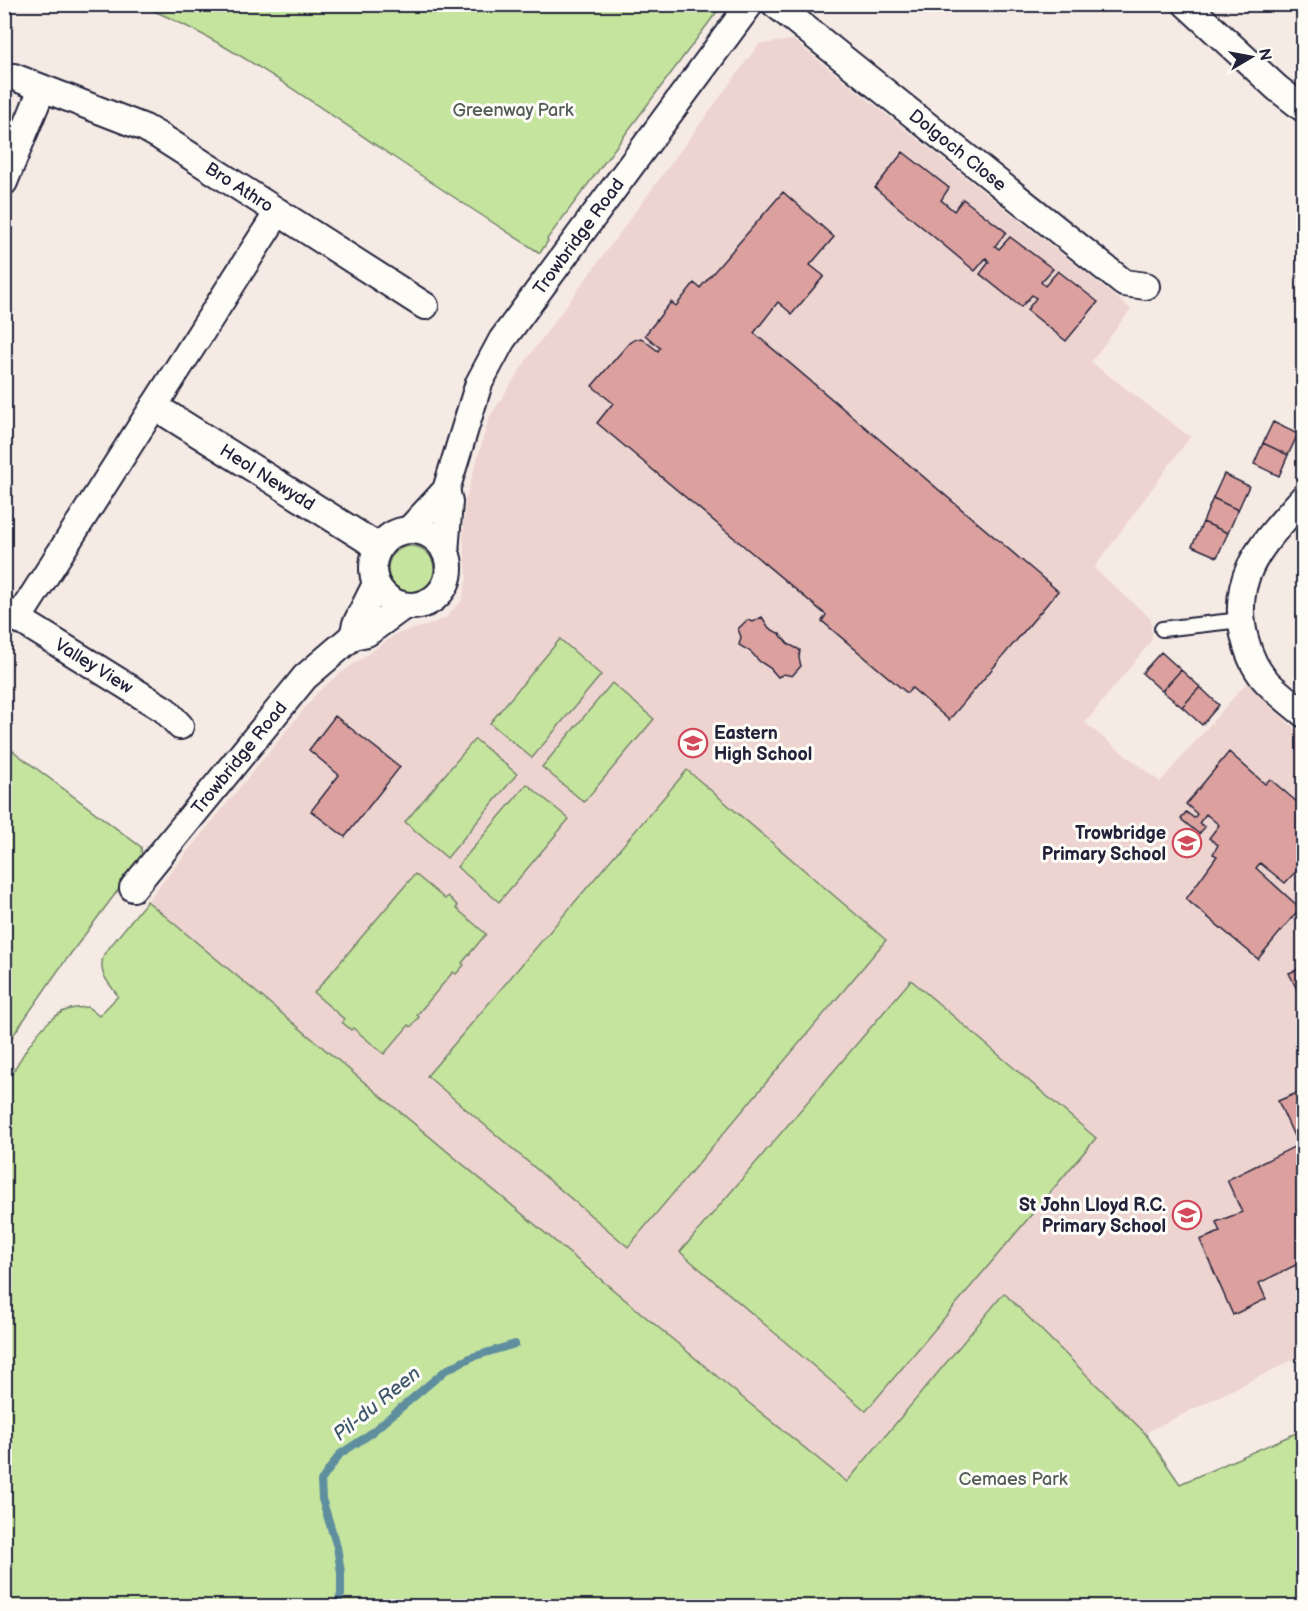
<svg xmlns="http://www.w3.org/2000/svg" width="1308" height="1611" font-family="'Balsamiq Sans',sans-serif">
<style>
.built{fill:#eed4d0}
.green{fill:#c5e49d;stroke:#74836c;stroke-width:1.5}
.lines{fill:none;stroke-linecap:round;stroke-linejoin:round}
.stream{stroke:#5f8f9f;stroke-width:8}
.building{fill:#dca19e;stroke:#22223b;stroke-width:1.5}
.service-casing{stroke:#22223b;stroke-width:18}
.minor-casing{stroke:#22223b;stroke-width:30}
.service{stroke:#fdfcf7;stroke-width:14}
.minor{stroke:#fdfcf7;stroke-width:26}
.labels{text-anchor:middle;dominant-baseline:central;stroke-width:6;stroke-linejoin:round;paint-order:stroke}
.park-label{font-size:18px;fill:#535c58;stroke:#fdfcf7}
.street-label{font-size:18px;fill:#22223b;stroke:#fdfcf7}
.poi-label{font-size:18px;font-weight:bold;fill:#22223b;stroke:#fdfcf7;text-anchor:end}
.water-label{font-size:20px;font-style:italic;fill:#40586d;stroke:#fdfcf7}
</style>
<rect width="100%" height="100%" fill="#f6eae5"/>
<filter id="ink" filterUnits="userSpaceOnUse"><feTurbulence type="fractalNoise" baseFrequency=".0167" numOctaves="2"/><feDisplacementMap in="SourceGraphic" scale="12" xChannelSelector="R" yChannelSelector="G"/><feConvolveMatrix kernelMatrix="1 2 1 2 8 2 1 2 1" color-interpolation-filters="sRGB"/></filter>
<g filter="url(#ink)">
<!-- built -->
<path class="built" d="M793,40l338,269 -40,53 99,75 -96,131 57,51 1,21 -67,83 75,59 87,-100 21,22 35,32v619l-158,78 -141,-140 -157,189 -98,-79 -602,-502 170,-208 17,-15 62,-44 32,-9 17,-7 17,-18 5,-22 -4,-40 2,-37 24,-83 40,-62 230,-312z"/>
<!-- green -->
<path class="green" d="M140,5l582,-1v1l-175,234 1,2 -8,12c-53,-34 -105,-68 -157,-103 -78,-53 -155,-109 -243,-145z
M388 569a23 23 0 1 1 46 0a23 23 0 1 1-46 0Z
M560,639l41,36 -69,83 -42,-35z
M612,683l42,36 -70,83 -42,-35z
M475,739l42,35 -70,84 -42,-36z
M5,745l136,102 1,11 -85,114 -52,75z
M687,770l199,170 -258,307 -201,-171z
M527,784l42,35 -70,83 -42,-35z
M415,874l30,25 3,-3 10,10 -2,2 30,26 -24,29 2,2 -8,9 -3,-2 -36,43 2,2 -8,10 -2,-2 -25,29 -31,-26 -2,2 -9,-8 2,-3 -30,-26z
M147,901l602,502 98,79 157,-189 141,140 35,51 123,-54v176h-1298v-520c13,-23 30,-56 52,-71 9,-7 20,-7 31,-8l11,9 19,-20c-10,-15 -21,-22 -14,-42z
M911,980l185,158 -230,273 -186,-159z"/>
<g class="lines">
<!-- stream -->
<path class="stream" d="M336,1606l5,-11v-23l-4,-25 -15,-48 -1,-18 19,-27 26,-17 80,-67 26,-13 43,-13"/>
</g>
<!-- building -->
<path class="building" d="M903,152l46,36 -8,12 13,11 9,-12 43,33 -11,14 4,3 11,-12 43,32 -12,13 4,4 13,-15 40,31 -32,39 -39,-31 9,-12 -4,-3 -11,12 -41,-33 9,-12 -3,-4 -11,13 -100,-83z
M783,192l51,45 -24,28 14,11 -32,38 -14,-12 -24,31 304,258 -109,129 -37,-32 -5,5 -85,-72 4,-6 -229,-192 16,-20 -21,-17 37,-43 5,-3 7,-2 17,13 2,-3 -15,-13 26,-33 5,4 18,-23 6,5z
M1273,422l25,12 -10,21 -25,-12z
M1263,443l25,12 -9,21 -25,-12z
M1224,474l25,12 -11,24 -25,-12z
M1213,498l25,12 -10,23 -25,-11z
M1203,522l25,11 -11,24 -25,-11z
M762,617l7,11 11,6 8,10 12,6 -1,8 2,8 -9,10 -8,-2 -6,3 -8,-9 -11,-7 -8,-9 -12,-7 2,-8 -3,-8 9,-9 6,2z
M1161,652l20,18 -19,21 -20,-18z
M1181,670l19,17 -18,20 -20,-16z
M1200,687l19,18 -17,20 -20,-18z
M335,716l65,51 -55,70 -34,-26 28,-36 -30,-25z
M1229,752l36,32 5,-5 34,29v55l-19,20 -25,-20 -4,5 44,40 -42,51 -72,-60 31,-43 -4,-2 5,-9 -9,-7 10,-13 -13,-11 -7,9 6,4 -6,7 -18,-15 5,-7 8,6 3,-4 -11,-10z
M1304,967v30l-3,1 -12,-25z
M1304,1090v171l-45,22 7,16 -33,16 -33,-75 20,-8 -4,-10 26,-10 -15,-32 71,-35 -20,-44z"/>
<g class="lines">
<!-- service casing -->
<g class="service-casing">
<path id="service" d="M1162,629l79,-9"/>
</g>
<!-- minor casing -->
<g class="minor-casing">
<g id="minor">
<path id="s1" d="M775,4l349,279 22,3"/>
<path d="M1186,4l91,84 27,21"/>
<path id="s2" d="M14,77l131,51 16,9 264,169"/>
<path d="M4,182l38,-93"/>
<path id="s3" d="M154,406l215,135 8,10"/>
<path d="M1304,497c-39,45 -76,77 -59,142 4,16 11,32 23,44 11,11 24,21 36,31"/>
<path id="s4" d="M409,530l37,-40 33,-107 23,-43 248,-336"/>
<circle cx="411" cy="568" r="38"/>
<path d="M445,552l4,-50 -3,-12"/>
<path id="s5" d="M4,610l161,100 15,16"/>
<path d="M18,619l260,-407"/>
<path d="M353,636l3,-12 20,-40"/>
<path id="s6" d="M133,888l172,-211 48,-41 14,-3 37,-27"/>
</g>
</g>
<!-- service -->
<use href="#service" class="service"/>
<!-- minor -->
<use href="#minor" class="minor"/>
</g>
</g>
<!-- icons -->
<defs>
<g id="school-ring" transform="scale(1.5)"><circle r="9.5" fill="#fdfcf7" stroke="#d1495b" stroke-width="1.5"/><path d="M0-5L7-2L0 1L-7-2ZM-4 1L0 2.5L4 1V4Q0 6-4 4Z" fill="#d1495b"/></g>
</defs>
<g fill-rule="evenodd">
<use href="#school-ring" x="693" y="743"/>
<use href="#school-ring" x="1187" y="843"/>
<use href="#school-ring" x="1187" y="1215"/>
</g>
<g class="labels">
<!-- park labels -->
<g class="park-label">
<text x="513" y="110">Greenway Park</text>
<text x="1013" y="1479">Cemaes Park</text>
</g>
<!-- street labels -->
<g class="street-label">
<text stroke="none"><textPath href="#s1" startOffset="234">Dolgoch Close</textPath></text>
<text stroke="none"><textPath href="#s2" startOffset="252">Bro Athro</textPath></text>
<text stroke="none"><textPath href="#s4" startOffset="344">Trowbridge Road</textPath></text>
<text stroke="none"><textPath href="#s3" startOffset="134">Heol Newydd</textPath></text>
<text stroke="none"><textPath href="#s5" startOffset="106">Valley View</textPath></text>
<text stroke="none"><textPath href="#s6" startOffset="168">Trowbridge Road</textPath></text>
</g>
<!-- poi labels -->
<g class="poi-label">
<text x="714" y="733" text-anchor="start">Eastern<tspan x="714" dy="21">High School</tspan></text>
<text x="1166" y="833">Trowbridge<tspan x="1166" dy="21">Primary School</tspan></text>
<text x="1166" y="1205">St John Lloyd R.C.<tspan x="1166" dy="21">Primary School</tspan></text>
</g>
<!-- water labels -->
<g class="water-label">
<text transform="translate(377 1404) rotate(-39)">Pil-du Reen</text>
</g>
</g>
<!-- margin -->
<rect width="1308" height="1611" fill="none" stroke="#fdfcf7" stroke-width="24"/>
<rect x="12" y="12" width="1284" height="1587" fill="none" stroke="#22223b" stroke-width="2" filter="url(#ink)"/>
<!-- north arrow -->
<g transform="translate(1251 57) rotate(80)" stroke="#fdfcf7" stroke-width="4.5" paint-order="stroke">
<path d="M0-4.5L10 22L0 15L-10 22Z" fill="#22223b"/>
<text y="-9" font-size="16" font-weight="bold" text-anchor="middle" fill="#22223b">N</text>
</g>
</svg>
